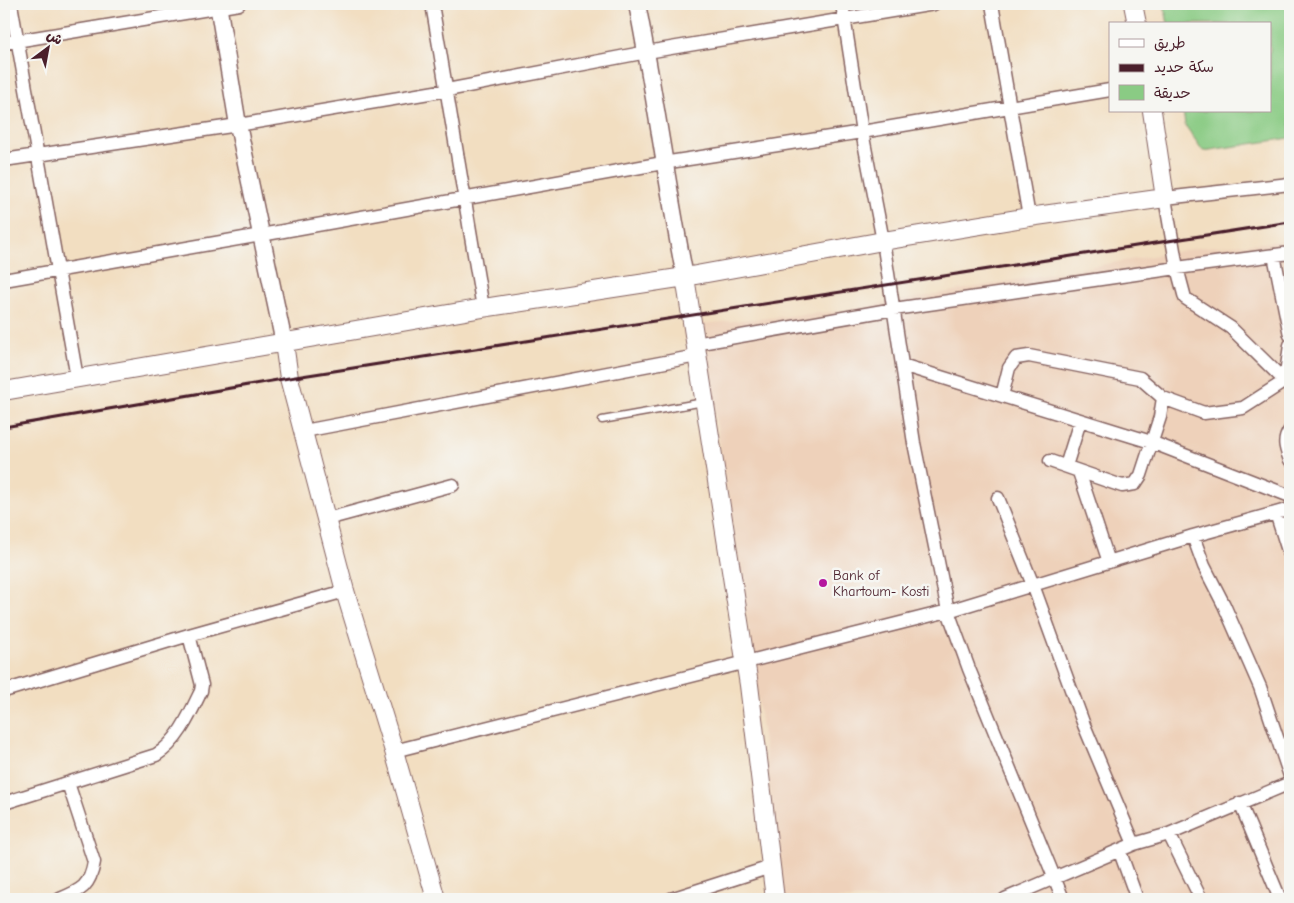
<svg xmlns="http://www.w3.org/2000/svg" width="1294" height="903" font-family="'Comic Neue','Playpen Sans Arabic',sans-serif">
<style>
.built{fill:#eed1ba}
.green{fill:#8acb84;stroke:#6a7558}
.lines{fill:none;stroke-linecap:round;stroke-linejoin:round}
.service-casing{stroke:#856260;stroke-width:9}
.minor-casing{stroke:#856260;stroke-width:15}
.tertiary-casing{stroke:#856260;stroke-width:19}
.secondary-casing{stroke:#856260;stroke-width:20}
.service{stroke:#fff;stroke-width:6}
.minor{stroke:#fff;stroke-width:12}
.tertiary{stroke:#fff;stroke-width:16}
.secondary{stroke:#fff;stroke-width:18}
.rail{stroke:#4a1f2b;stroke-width:3}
.poi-dot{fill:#b5179e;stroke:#f6f6f2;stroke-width:2}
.labels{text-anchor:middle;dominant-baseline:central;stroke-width:5;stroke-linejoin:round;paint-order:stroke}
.poi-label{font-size:14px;fill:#4a1f2b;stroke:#f6f6f2;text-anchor:start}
</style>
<rect width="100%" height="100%" fill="#f6f6f2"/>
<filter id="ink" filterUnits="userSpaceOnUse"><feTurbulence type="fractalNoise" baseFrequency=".02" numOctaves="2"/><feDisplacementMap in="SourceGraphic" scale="10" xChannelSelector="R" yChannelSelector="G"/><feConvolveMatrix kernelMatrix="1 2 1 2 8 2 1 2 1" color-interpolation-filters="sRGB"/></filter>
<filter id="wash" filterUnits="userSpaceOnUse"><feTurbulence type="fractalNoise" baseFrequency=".0096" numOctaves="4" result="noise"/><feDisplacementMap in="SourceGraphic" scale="20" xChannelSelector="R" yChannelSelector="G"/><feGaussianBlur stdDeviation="1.12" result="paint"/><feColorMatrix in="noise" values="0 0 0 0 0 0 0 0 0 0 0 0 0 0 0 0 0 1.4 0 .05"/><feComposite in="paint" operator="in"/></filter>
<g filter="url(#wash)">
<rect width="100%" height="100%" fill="#f2dec1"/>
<!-- built -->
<path class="built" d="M1290,241v658h-506l-33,-256 -50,-319 140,-13 362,-64z"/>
<!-- green -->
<path class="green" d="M1164,4h126v134l-87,13 -18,-26 -2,-14h87v-87h-102z"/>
</g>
<g filter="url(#ink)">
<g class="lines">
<!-- service casing -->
<g class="service-casing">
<path id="service" d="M602,420l102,-18"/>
</g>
<!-- minor casing -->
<g class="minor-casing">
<path id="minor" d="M11,4l66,374
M432,4l51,304
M842,4l20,128 21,109 31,202 34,168 21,58 94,230
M992,4l37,213
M4,43l235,-39
M4,160l234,-35 209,-35 200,-38 287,-48
M1290,184l-125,14 12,70 8,30 46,30 59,58
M1274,255l16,80
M4,280l257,-45 402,-72 199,-31 248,-42
M695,344l199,-35 283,-41 113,-15
M902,365l249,77 139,54
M1002,396l7,-28 7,-10 13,-2 111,22 23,20 -3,19 -19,58 -6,9 -13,2 -72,-25
M1163,398l41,15 39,-5 42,-27 5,-36
M1290,430c-8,11 -4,19 0,30
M304,431l393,-75
M1066,466l14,-45
M1079,472l30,90
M998,498l35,87 51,140 50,119
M1276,513l14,44
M327,519l126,-34
M1193,536l11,30 20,39 36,82 30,89
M4,691l185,-56 156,-44
M394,751l554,-140 245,-75 97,-27
M4,803l152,-48c22,-13 34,-41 45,-64l1,-6 -13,-50
M1240,803l40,96
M1169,834l32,65
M1120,852l17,47
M60,899c22,-9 30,-13 34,-37l-26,-79
M671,899l100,-32
M1005,899l129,-55 35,-10 121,-51"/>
</g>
<!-- tertiary casing -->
<g class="tertiary-casing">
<path id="tertiary" d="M218,4l20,121 46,218
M637,4c18,90 30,182 48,273"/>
</g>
<!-- secondary casing -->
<g class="secondary-casing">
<path id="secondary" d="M1133,4l4,20
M685,277l64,408 26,214
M284,343l5,35 56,213 49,160 42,148
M4,391l479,-83 202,-31 198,-36 146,-24 136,-19 -13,-87"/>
</g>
<!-- service -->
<use href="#service" class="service"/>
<!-- minor -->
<use href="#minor" class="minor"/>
<!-- tertiary -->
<use href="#tertiary" class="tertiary"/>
<!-- secondary -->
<use href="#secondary" class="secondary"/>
<!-- rail -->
<path class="rail" d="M4,427l285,-49 1001,-156"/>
</g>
</g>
<!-- markers -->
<circle class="poi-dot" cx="823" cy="583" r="5"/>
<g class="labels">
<!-- poi labels -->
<g class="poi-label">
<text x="833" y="575">Bank of<tspan x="833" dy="16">Khartoum- Kosti</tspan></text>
</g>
</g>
<!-- margin -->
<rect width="1294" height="903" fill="none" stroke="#f6f6f2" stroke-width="20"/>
<!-- legend -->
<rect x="1109" y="22" width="162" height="90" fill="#f6f6f2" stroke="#b1a0a2"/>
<rect x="1119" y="39" width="25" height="8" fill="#ffffff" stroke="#b1a0a2"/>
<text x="1154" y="48" font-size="15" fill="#4a1f2b">طريق</text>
<rect x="1119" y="64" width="25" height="8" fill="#4a1f2b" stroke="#b1a0a2"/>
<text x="1154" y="72" font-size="15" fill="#4a1f2b">سكة حديد</text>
<rect x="1119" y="85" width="25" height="15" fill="#8acb84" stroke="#b1a0a2"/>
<text x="1154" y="98" font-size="15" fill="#4a1f2b">حديقة</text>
<!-- north arrow -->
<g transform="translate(48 48) rotate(32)" stroke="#f6f6f2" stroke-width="4" paint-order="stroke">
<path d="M0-4L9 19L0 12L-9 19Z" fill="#4a1f2b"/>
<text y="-8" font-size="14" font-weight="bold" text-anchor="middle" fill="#4a1f2b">ش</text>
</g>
</svg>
